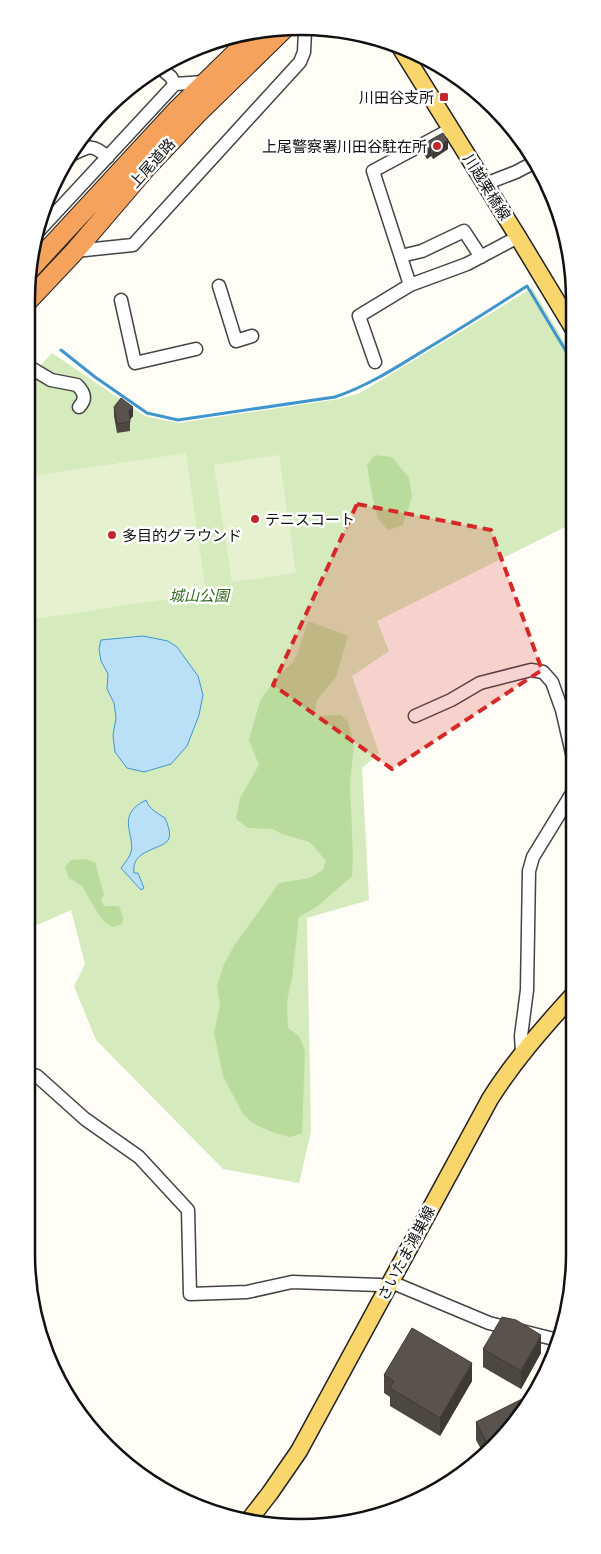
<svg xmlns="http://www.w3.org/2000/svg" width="601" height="1554" font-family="Merriweather,'Noto Sans JP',serif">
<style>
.green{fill:#d5ebbd}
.forest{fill:#b9dc9c}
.pitch{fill:#e6f2cf}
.water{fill:#b9e0f7;stroke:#3f96cf}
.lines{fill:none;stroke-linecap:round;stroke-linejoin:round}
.stream{stroke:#3f96cf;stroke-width:3}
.minor-casing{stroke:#444;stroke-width:15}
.major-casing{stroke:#222;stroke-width:19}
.highway-casing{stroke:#222;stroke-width:21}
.minor{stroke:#fff;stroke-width:12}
.major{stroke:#f9d66b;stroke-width:16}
.highway{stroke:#f5a25d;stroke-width:19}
.wall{fill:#4d4742}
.shaded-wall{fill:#3f3936}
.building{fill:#5a524d;stroke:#3f3936}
.marked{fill:#d62828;fill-opacity:0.2;stroke:#d62828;stroke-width:4;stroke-dasharray:10 6;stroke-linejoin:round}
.poi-dot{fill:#c4262e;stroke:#fff;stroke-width:2}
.labels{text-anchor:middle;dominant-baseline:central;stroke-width:5;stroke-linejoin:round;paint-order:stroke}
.poi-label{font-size:15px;fill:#111;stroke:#fff;text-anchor:end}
.street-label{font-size:15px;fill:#111;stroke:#fff}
.park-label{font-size:15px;font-style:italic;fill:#2f6b1f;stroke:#fff}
.rim{fill:none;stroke:#111;stroke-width:2.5}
</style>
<rect width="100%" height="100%" fill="#fffdf5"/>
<!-- green -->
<path class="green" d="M532,288l41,69v166l-196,98 12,30 -37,25 27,77 -17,15 7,132 -62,18 4,214 -12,51 -76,-14 -127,-129 -22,-54 11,-22 -14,-54 -45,20v-549l26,-28 93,63 33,7 161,-24 21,-6z"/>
<!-- forest -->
<path class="forest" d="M375,455l17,2 17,21 3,19 -9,28 -15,5 -10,-11 -6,-24 -5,-30z
M308,621l40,15 -12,41 -19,23 -3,16 27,-1 7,7 6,23 -4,39 3,72 -1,20 -34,30 -19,11 -7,61 -5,23 1,27 11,8 6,15 -3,82 -12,4 -18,-5 -18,-8 -11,-10 -20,-38 -9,-43 6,-28 -3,-19 7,-22 10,-18 45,-63 31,-5 13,-8 3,-9 -16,-19 -28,-8 -9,-5 -25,-1 -12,-9 4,-21 19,-33 -10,-25 11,-39 16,-23 16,-15 6,-11z
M84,859l11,3 9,33 -3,5 3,6h15l4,11 -1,7 -9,3 -8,-5 -7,-8 -16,-28 -13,-8 -4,-11 6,-7z"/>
<!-- pitch -->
<path class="pitch" d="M186,453l20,140 -171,26 -9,8v-150z
M279,455l17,118 -64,9 -18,-117z"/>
<!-- water -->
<path class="water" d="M143,636l25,5 9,6 21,29 5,19 -4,20 -12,31 -16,18 -27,8 -17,-4 -12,-16 -2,-17 3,-17 -2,-15 -7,-14 1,-15 -7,-13 -2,-12 2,-9z
M146,800c3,9 11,13 19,18 2,5 6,14 4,20 -3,12 -39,10 -35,35h4l6,15 -3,2 -20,-22c3,-4 7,-9 9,-13 8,-18 -17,-39 16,-55z"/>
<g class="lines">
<!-- stream -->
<path class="stream" d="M61,350l34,27 52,36 31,7 157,-23c32,-11 59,-28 88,-46 35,-21 70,-43 104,-65l46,77"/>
<!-- minor casing -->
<g class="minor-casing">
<path id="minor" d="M164,71l7,6 4,7
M73,154c18,-9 19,-9 35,3
M485,184l31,-12 19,-10
M35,235l140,-151 29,-2
M75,251l58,-6 167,-183 4,-10 1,-21
M401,256l21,-5 42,-20 17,26
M410,285l-37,-114 78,-42
M219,286l17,55 16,-5
M121,300l14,63 61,-14
M375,362l-16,-46 51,-31 57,-21 51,-27
M26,365l25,15 26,5c7,7 10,14 2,22
M415,716l36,-16 29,-17 51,-13 12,2 9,10 10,28 12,52
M522,1052l-1,-16 6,-46 2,-119 4,-14 41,-67
M26,1073l11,3 48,43 54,38 49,53 2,84 57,-2 45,-10 88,3 8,2
M391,1282l98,41 69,17"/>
</g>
<!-- major casing -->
<g class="major-casing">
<path id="major" d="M400,47l118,190 55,91
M249,1520l21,-27 29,-42 191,-352c24,-38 53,-71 84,-105"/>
</g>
<!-- highway casing -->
<g class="highway-casing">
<path id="highway" d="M30,269l148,-160 80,-78
M26,303l49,-52 71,-83 51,-54 86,-84"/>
</g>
<!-- minor -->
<use href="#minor" class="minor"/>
<!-- major -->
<use href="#major" class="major"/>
<!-- highway -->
<use href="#highway" class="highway"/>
</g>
<!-- wall -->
<path class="wall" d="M423,144l25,5 -15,10 -2,-3 -4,3 -4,-6z
M114,407l19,9 -3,3v12l-13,2 -3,-17z
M483,1349l58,4 -20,36 -38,-22z
M384,1375l88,6 -32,55 -50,-30v-9l-6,-4z
M518,1420l-35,33 -7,-13v-18z"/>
<!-- shaded-wall -->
<path class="shaded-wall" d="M448,140v9l-15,10v-10z
M431,147v9l-4,3v-9z
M133,407v9l-4,5v-10z
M541,1335v18l-20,36v-18z
M472,1363v18l-32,55v-18z"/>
<!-- building -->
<path class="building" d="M443,133l5,7 -15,9 -2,-2 -4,3 -4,-6z
M121,398l12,9 -4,4 1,11 -13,2 -3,-17z
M502,1317l14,3 25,15 -20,36 -38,-22z
M412,1328l60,35 -32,55 -50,-30 4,-7 -10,-6z
M528,1396l1,2 -11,22 -29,27 -13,-25z"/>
<!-- marked area -->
<path class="marked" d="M357,504l134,26 51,140 -150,99 -119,-84z"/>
<!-- markers -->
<g class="poi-dot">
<rect x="439" y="92" width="10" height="10" rx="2.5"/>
<circle cx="437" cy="146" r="5"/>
<circle cx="255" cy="519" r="5"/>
<circle cx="112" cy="535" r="5"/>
</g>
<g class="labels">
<!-- poi labels -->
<g class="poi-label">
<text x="434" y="97">川田谷支所</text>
<text x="427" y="146">上尾警察署川田谷駐在所</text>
<text x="265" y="519" text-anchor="start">テニスコート</text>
<text x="122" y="535" text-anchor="start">多目的グラウンド</text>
</g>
<!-- street labels -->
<g class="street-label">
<text transform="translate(152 163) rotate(-48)">上尾道路</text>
<text transform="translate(487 187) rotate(58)">川越栗橋線</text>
<text transform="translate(406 1253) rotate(-62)">さいたま鴻巣線</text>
</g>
<!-- park labels -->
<g class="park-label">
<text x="199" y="595">城山公園</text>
</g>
</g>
<!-- crop -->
<path d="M0 0H601V1554H0ZM300 35H301A265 265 0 0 1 566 300V1254A265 265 0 0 1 301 1519H300A265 265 0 0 1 35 1254V300A265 265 0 0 1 300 35Z" fill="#fff" fill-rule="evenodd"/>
<path class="rim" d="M300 35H301A265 265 0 0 1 566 300V1254A265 265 0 0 1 301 1519H300A265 265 0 0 1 35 1254V300A265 265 0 0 1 300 35Z"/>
</svg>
